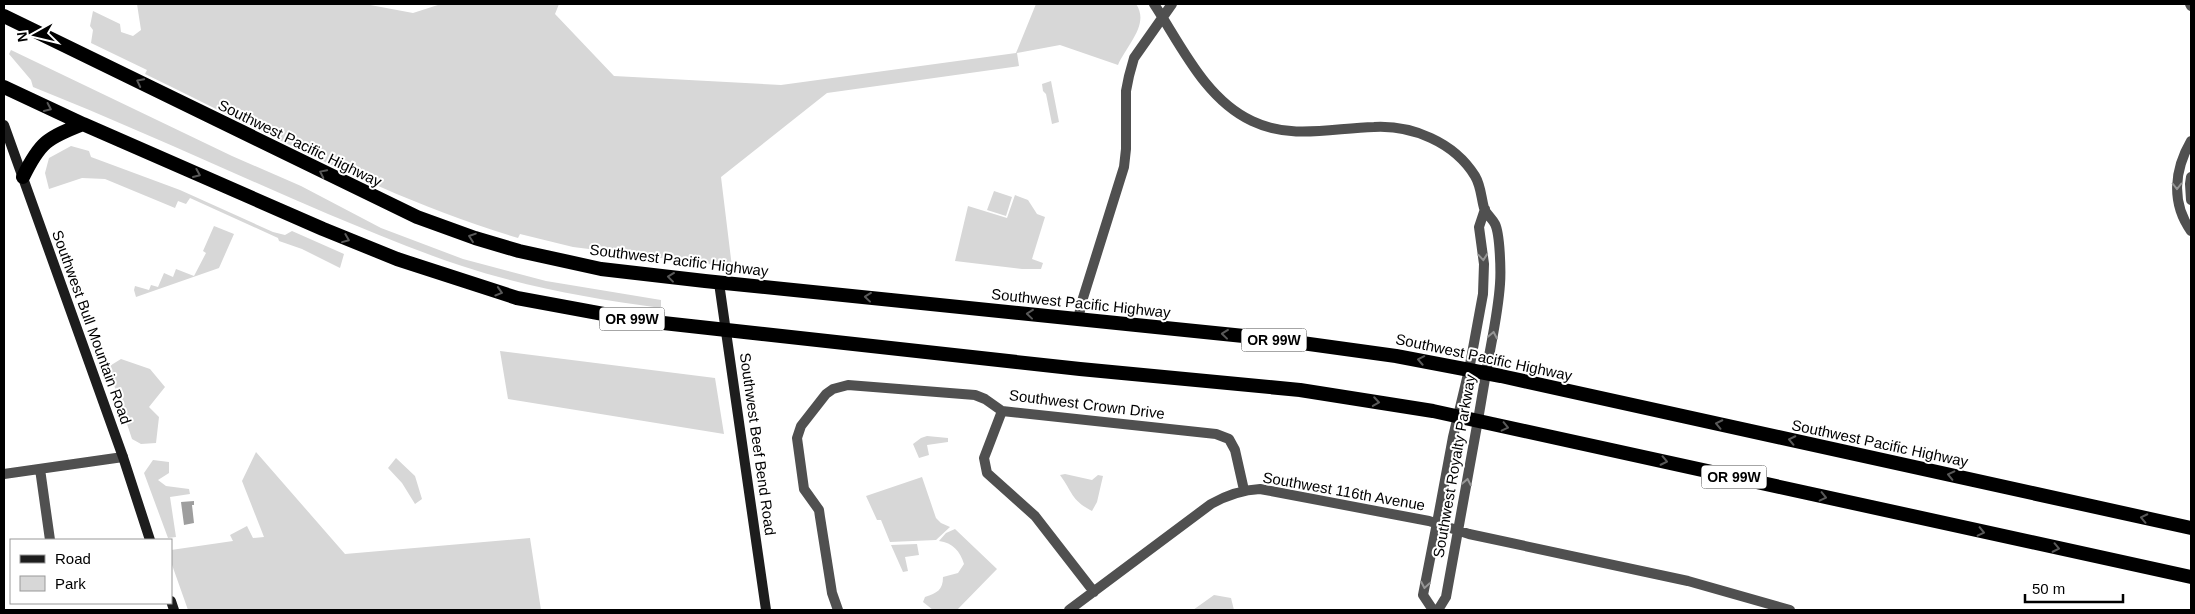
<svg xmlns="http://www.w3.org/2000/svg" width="2195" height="614" font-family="Helvetica,sans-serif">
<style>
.green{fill:#d7d7d7}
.water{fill:#9e9e9e}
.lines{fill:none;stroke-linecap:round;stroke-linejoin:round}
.minor{stroke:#505050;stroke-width:10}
.tertiary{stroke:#505050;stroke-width:10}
.secondary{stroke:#1d1d1d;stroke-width:10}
.trunk{stroke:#000;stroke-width:14}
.oneway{stroke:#595959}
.oneway2{stroke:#969696}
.labels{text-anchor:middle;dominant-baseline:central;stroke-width:4;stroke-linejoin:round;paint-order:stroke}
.shield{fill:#fff;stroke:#4c4c4c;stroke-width:1}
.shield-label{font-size:14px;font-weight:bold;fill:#000}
.street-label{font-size:15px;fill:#000;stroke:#fff}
</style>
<rect width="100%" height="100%" fill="#fff"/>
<!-- green -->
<path class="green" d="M137,4h228l48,9 28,-9h118l-4,10 59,62 167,9 235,-32 20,-49h100c14,20 -9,41 -18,61l-58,-20 -43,8 2,13 -192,27 -106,84 11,90 -159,-20 -53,-13 -2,4c-130,-39 -251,-105 -373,-164l2,-4 -56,-27 2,-13 -3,-4 3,-15 27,13 1,8 12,4 8,-6z
M11,50l221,106 69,30 80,42 82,31 83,22 115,19v8c-68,-9 -135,-21 -199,-42 -46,-15 -90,-34 -134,-52 -98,-42 -195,-87 -295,-127l-2,-7 -22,-26z
M1051,81l8,41 -7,2 -6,-30 -3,-3 -1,-7z
M71,146l18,5 2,6 89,33 93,42 12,3 7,-4 52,23 -4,14 -38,-19 -23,-8 -1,-3 -88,-40 -4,6 -8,-3 -3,7 -70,-29 -23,-1 -33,11 -4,-16 4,-15z
M994,191l18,6 -6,19 -19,-6z
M1015,195l13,5 9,14 8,3 -13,42 11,4 -2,6h-19l-67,-8 13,-55 39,12z
M214,226l20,8 -15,34 -83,29 -2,-7 1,-4 14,4 2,-5 7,2 6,-14 9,4 3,-8 18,7 12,-23 -3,-2z
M500,351l215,27 9,56 -216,-35z
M121,359l29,10 15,18 -16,20 10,10 -3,26 -15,1 -9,-5 -24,-72z
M927,436l21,2v4l-21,3 2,10 -10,3 -6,-14 8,-6z
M256,452l89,102 185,-16 11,72h-353l-17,-48v-12l62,-9 -3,-6 17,-9 6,12 11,-1 -22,-56z
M396,458l19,18 7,23 -7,5 -13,-21 -14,-15z
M153,460l16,2v11l-11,7 8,6 23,3 1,5 -20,3 6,40 -8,1 -24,-65z
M1065,474l27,6 6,-5 5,1 -6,26 -5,9c-21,-11 -19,-18 -32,-36z
M922,477l14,41 5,5 9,4 -14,13 -46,2 -9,-22h-4l-11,-24z
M955,529l42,40 -40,41h-24l-10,-8 2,-5c12,-4 18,-7 18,-20l15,-4 6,-9c-4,-13 -11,-21 -25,-23l7,-8z
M917,544l2,11 -14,2 3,14 -5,1 -12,-27z
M1214,595l17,3 3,12h-41z"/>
<!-- water -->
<path class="water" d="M194,501v4h-2l2,18 -10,2 -3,-23z"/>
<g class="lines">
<!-- minor -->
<path class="minor" d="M1154,4c27,41 51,95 98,117 40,19 80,7 122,6 38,-2 80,15 101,49 6,10 6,21 9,32 2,6 8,10 11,16 5,10 6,47 5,60 -2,30 -9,59 -14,89
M2190,4l1,2
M2191,141c-17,29 -20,62 0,90
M2191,177l-1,7 1,16
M1078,319l5,-21 41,-131 2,-18v-58l3,-15 5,-18 38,-54
M1469,370l14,-76 1,-30 -5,-37 6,-18
M1002,411l-18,47 3,15 48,43 59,76
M40,469l10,71
M4,474l119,-17
M838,610l-6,-17 -12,-76 -1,-7 -15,-21 -7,-51 4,-12 25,-32 7,-5 15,-4 127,10 10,4 17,12 214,23 13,5 6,11 9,40
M1069,610l142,-106c16,-9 30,-14 49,-15l169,32 40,13 219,47 102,29
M1433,610l-10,-15 14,-72
M1438,610l8,-13 32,-177"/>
<!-- tertiary -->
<path class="tertiary" d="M1478,420l8,-47
M1437,523l16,-86 16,-67"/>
<!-- secondary -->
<path class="secondary" d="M4,125l119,332 27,83
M719,283l47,327
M171,601l3,9"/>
<!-- trunk -->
<path class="trunk" d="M4,16l413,201 58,21 44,13 82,18 104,12 568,58 123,17 105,20 690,152
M4,87l79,37 240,105 74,30 120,39 119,22 444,49 220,21 133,21 758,166
M23,177c17,-35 24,-39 60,-53"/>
</g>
<!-- one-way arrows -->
<defs><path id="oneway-chevron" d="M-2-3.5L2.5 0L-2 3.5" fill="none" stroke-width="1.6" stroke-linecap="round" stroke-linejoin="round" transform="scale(1.25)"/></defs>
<g class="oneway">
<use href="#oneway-chevron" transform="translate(140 82) rotate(-153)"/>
<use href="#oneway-chevron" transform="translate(48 108) rotate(25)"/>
<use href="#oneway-chevron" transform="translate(323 173) rotate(-154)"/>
<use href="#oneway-chevron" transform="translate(197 174) rotate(23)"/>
<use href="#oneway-chevron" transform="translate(472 237) rotate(-161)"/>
<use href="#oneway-chevron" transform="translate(346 239) rotate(22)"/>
<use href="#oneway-chevron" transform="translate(671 277) rotate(-173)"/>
<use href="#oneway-chevron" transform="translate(499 292) rotate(17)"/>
<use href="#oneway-chevron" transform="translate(868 297) rotate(-174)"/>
<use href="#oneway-chevron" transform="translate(1030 314) rotate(-174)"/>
<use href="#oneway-chevron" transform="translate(1225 334) rotate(-174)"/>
<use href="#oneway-chevron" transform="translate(1421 360) rotate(-169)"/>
<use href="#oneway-chevron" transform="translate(1376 402) rotate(9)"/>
<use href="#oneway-chevron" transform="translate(1719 424) rotate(-168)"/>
<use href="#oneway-chevron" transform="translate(1505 427) rotate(13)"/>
<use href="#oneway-chevron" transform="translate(1792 440) rotate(-168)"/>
<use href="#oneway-chevron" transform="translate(1664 461) rotate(12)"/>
<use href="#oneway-chevron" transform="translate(1951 475) rotate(-167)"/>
<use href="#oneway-chevron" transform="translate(1823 497) rotate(13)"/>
<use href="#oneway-chevron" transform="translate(2144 518) rotate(-168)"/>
<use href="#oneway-chevron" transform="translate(1981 532) rotate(13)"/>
<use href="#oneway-chevron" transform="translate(2056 548) rotate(12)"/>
</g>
<g class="oneway2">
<use href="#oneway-chevron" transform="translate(2177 186) rotate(90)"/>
<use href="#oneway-chevron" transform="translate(1483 257) rotate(85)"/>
<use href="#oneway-chevron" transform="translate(1493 335) rotate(-79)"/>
<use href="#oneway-chevron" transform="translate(1467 482) rotate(-79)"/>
<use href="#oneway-chevron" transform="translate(1425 585) rotate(100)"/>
</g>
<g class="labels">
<!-- shield labels -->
<g class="shield">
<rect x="599.5" y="307.5" width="65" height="23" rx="4"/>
<rect x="1241.5" y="328.5" width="65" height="23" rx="4"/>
<rect x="1701.5" y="465.5" width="65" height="23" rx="4"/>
</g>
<g class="shield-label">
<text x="632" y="319">OR 99W</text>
<text x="1274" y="340">OR 99W</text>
<text x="1734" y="477">OR 99W</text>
</g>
<!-- street labels -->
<g class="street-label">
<text transform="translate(300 143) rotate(26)">Southwest Pacific Highway</text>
<text transform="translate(679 260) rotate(7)">Southwest Pacific Highway</text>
<text transform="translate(1081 303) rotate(6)">Southwest Pacific Highway</text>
<text transform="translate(92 327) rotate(70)">Southwest Bull Mountain Road</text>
<text transform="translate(1484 357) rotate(12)">Southwest Pacific Highway</text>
<text transform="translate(1087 404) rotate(7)">Southwest Crown Drive</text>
<text transform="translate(1880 443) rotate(12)">Southwest Pacific Highway</text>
<text transform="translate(758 444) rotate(82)">Southwest Beef Bend Road</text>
<text transform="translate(1454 466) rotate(-80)">Southwest Royalty Parkway</text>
<text transform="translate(1344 491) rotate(10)">Southwest 116th Avenue</text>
</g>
</g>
<!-- border -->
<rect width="2195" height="614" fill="none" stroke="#000000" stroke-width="10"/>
<!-- legend -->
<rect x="10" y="539" width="162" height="65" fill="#ffffff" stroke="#999999"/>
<rect x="20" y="555" width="25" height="8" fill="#1d1d1d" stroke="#999999"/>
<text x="55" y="564" font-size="15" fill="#000000">Road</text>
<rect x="20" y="576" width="25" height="15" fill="#d7d7d7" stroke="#999999"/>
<text x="55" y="589" font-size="15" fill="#000000">Park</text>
<!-- north arrow -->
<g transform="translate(35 35) rotate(262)" stroke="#ffffff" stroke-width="4" paint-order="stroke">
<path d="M0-4L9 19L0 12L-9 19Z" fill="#000000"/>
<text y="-8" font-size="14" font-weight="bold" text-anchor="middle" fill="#000000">N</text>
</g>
<!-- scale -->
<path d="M2025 594v8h98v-8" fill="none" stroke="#000000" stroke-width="2.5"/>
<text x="2032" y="594" font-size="15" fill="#000000" stroke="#ffffff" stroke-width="4" paint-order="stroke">50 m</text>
</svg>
